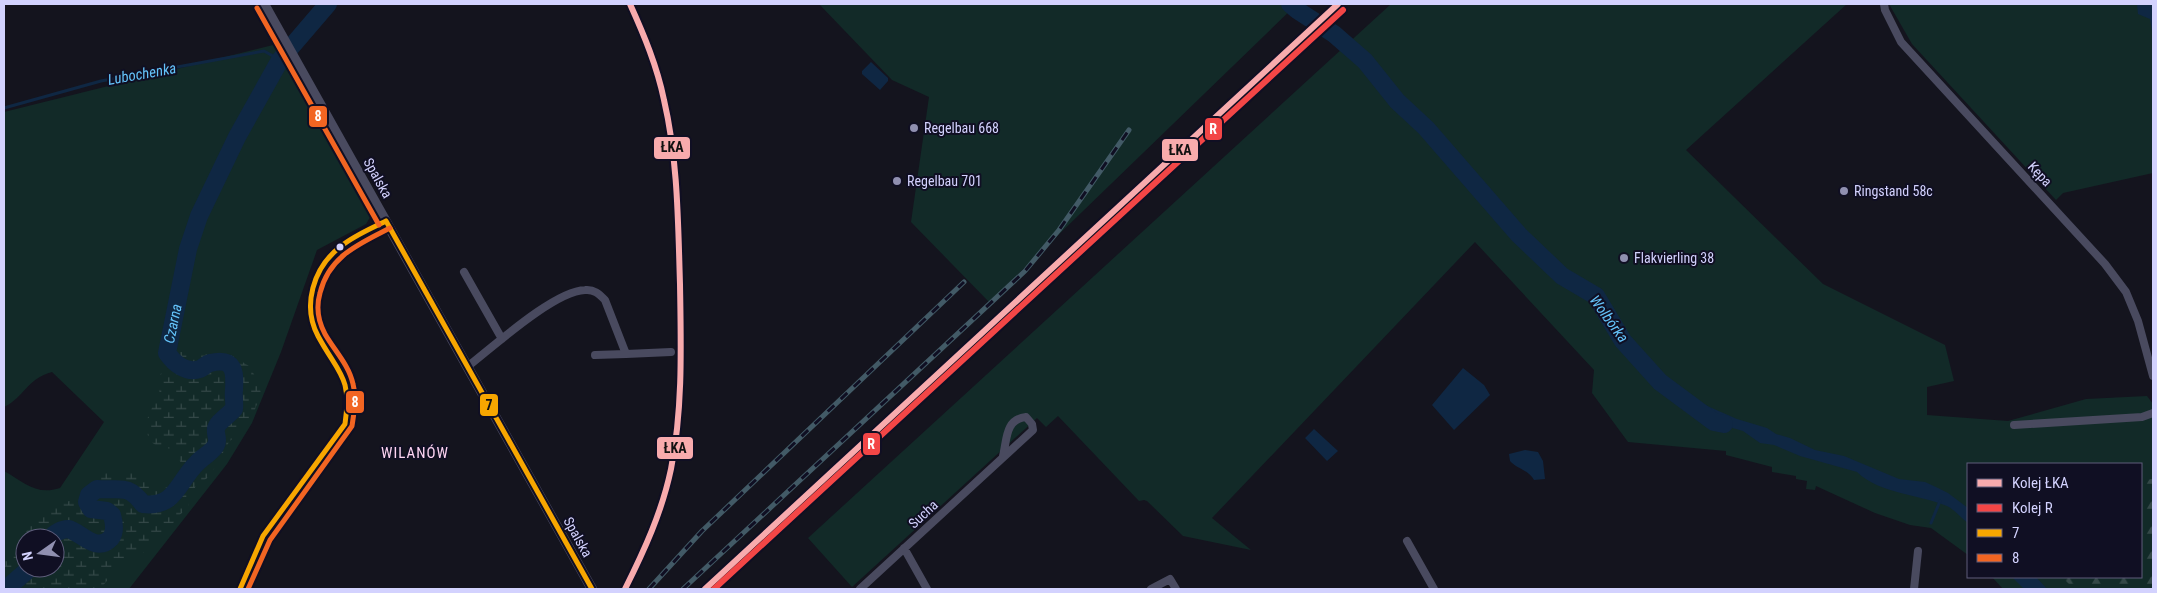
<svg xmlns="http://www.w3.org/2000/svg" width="2157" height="593" font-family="'Roboto Condensed',sans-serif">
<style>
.green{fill:#122a28;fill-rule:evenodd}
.forest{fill:url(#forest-firs)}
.wetland{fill:url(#wetland-marsh);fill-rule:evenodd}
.water{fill:#0f2743}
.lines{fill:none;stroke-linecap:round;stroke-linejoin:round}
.stream{stroke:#0f2743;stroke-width:3}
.river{stroke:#0f2743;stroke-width:18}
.minor{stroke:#494a5f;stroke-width:8}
.tertiary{stroke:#494a5f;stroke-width:10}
.rail-casing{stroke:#425a66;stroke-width:5}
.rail{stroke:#100f23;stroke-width:3;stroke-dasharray:9;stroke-linecap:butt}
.bus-1-casing{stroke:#100f23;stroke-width:9}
.bus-2-casing{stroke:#100f23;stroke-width:9}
.bus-1{stroke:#f7a600;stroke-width:5}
.bus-2{stroke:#f26522;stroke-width:5}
.rail-1-casing{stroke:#100f23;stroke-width:10}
.rail-2-casing{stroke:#100f23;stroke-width:10}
.rail-1{stroke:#f8abad;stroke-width:6}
.rail-2{stroke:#f34646;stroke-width:6}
.poi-dot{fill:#9090b0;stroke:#100f23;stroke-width:2}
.bus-dot{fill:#d3d2fe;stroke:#100f23;stroke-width:2}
.labels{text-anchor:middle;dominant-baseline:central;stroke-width:4;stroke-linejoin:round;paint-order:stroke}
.poi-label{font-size:14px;fill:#d3d2fe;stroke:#100f23;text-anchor:start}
.street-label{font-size:14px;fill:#d3d2fe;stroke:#100f23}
.water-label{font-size:15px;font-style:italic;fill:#64c3fa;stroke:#100f23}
.neighbourhood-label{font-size:15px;letter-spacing:1px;fill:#fed4f3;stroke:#100f23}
.line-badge{stroke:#100f23;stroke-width:2}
.badge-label{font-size:14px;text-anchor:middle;font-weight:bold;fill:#fff}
.pale-badge-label{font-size:14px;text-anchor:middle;font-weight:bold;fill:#111}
</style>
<defs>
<pattern id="forest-firs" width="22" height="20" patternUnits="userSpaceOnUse" patternTransform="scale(1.25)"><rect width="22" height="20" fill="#122a28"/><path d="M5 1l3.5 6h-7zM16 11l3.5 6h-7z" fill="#344848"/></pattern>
<pattern id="wetland-marsh" width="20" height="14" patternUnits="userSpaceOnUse" patternTransform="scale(1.25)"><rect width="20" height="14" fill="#122a28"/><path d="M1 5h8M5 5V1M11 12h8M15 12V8" fill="none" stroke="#344848"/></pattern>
</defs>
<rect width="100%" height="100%" fill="#14141e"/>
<!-- green -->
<path class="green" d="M819,4h478l-308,298 -78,-80 18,-125 -37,-17z
M1391,4h456l-161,146 137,134 122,61 9,36 -27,6v28l81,6 78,-22 61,-3 6,8v185h-150l-11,-12h149v-113h-173v91l-37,-27 -21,-3 -35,-12 -59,-27 -1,4 -9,-1 1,-8 -11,-2v-3l-24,-4v-5l-46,-12v-4l-98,-9 -36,-49 2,-23 -119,-128 -263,276 39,32 -68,-14 -36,-35 -3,-1 -5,1 -81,-85 -12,11 -9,-9 -185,169 -44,-49z
M1889,4h264v169l-90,20 -7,7 -144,-156z
M277,44l95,170 -6,10 -49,26 -36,102 -29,71 -25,41 -98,125h-125v-118c20,11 32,25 56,17l44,-66 -52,-50c-27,8 -26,24 -48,35v-295zM25,538h30v30h-30z"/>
<!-- forest -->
<path class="forest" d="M2153,479v110h-79l-12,-12h79v-97z"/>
<!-- wetland -->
<path class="wetland" d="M161,349l33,5 37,1 18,11 9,15 3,13 -11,28 -21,20 -19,34 -14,10 -8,12 1,5 -1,5 -11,9 -8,13 -11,8 -6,8 -8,6 -27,17 -17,20h-96v-30l37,-46 11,-8 22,-5 9,-5 7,-11 9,-8 9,-4h25l9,4 4,8 8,4h11l5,-2 9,-13 2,-10 -7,-14c-21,-2 -26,-5 -29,-27 8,-10 6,-20 15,-29l-5,-12 12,-15v-7zM25,538h30v30h-30z"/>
<!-- water -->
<path class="water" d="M2137,4h16v33l-3,-18 -12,-5z
M871,62l17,16v3l-8,9 -18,-16v-3z
M1463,368l21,17 6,10 -36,35 -22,-25z
M1705,405l32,14 30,9 9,6 14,4 25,12 29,6 55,23 26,3 11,5 12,6 20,15v15c-7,-5 -13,-13 -21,-17 -29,-12 -67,-12 -90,-34l-57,-16 -26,-11 -14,-2 -17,-12 -21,-6 -10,1 -10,-7z
M1314,429l24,22 -11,10 -22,-23z
M1525,450l13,2 5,9 2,18 -11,1c-5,-10 -17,-11 -24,-19l-1,-7z
M2012,577h24l11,12h-23z"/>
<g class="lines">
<!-- stream -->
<path class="stream" d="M4,108l97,-27 163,-30 16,9
M1931,523l9,-22"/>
<!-- river -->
<g class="river">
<path d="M1290,4l7,6 37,24 31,27 32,40 29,27 93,107 43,41 34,20 27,45 37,41 54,40 10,2"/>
<path id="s1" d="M51,538c3,-5 11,-9 17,-9 12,2 28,25 43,9 5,-7 3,-16 1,-23l-5,-4 -16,-2 -4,-7 2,-7 8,-6c23,2 30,-6 46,15 33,4 35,-23 54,-41 5,-6 16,-11 19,-18 3,-6 -1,-10 0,-16 1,-7 13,-14 18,-20 1,-7 -1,-12 0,-19 1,-18 1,-33 -24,-27 -4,1 -7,5 -10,6 -14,5 -26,-6 -33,-16l21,-104 11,-33 38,-79 43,-77 48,-56"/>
<path d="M6,589l24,-21"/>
</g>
<!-- minor -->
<path class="minor" d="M1884,4l1,6 16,32 204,222 21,28 12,29 15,55
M464,272l38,67
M595,355l31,-1
M467,367c26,-20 87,-76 118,-77 9,-1 14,4 20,10l21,54 45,-2
M2014,425l128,-8 11,-4
M1407,541l27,48
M904,548l23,41
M860,589l173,-159 -1,-6 -6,-7c-21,2 -19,23 -23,39
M1151,589l19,-10 6,10
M1914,589l4,-38"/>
<!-- tertiary -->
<path class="tertiary" d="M264,4l328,585"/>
<!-- rail casing -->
<g class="rail-casing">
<path id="rail" d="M649,589l53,-58 262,-249
M683,589l342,-318 34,-41 70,-100"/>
</g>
<!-- rail -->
<use href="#rail" class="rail"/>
<!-- bus-1 casing -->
<g class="bus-1-casing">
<path id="bus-1" d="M386,221l206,368
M240,589l23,-53 82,-112c7,-48 -6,-49 -27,-88 -16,-30 -5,-68 22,-89 13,-11 30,-18 46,-26"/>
</g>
<!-- bus-2 casing -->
<g class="bus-2-casing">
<path id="bus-2" d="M257,8l122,217
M248,589l22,-49 82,-114c2,-14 5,-28 1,-42 -4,-19 -19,-34 -28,-50 -7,-13 -9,-27 -5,-41 9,-37 39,-49 70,-65"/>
</g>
<!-- bus-1 -->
<use href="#bus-1" class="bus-1"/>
<!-- bus-2 -->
<use href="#bus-2" class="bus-2"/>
<!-- rail-1 casing -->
<g class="rail-1-casing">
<path id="rail-1" d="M625,589c19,-38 37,-77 46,-120 12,-61 10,-123 9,-185 -2,-61 -2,-124 -16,-184 -7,-34 -20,-65 -34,-96
M705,589l633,-585"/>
</g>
<!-- rail-2 casing -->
<g class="rail-2-casing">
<path id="rail-2" d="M714,589l629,-579"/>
</g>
<!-- rail-1 -->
<use href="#rail-1" class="rail-1"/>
<!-- rail-2 -->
<use href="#rail-2" class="rail-2"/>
</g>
<!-- markers -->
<g class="poi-dot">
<circle cx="914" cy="128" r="5"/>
<circle cx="897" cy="181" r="5"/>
<circle cx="1844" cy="191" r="5"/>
<circle cx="1624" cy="258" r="5"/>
</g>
<circle class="bus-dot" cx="340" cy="247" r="4.5"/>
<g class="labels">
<!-- poi labels -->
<g class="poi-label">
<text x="924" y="128">Regelbau 668</text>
<text x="907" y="181">Regelbau 701</text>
<text x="1854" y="191">Ringstand 58c</text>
<text x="1634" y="258">Flakvierling 38</text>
</g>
<!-- street labels -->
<g class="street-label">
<text transform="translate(2040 174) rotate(47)">Kępa</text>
<text transform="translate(378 178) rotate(61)">Spalska</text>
<text transform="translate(923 514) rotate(-43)">Sucha</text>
<text transform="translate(578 537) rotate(61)">Spalska</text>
</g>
<!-- water labels -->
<g class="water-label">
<text transform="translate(142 74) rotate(-10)">Lubochenka</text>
<text transform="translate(1609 319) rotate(54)">Wolbórka</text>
<text stroke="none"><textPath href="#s1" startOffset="480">Czarna</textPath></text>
</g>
<!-- neighbourhood labels -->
<g class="neighbourhood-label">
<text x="415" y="453">WILANÓW</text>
</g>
</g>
<g class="line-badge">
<rect x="308" y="105" width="20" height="23" rx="5" fill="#f26522"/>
<rect x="1204" y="117" width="19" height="24" rx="5" fill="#f34646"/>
<rect x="653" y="136" width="38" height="24" rx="5" fill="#f8abad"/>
<rect x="1161" y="138" width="38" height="24" rx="5" fill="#f8abad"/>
<rect x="345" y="390" width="20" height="24" rx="5" fill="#f26522"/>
<rect x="479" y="393" width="20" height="24" rx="5" fill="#f7a600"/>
<rect x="862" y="432" width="19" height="24" rx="5" fill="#f34646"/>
<rect x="656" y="436" width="38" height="24" rx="5" fill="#f8abad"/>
</g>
<g class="badge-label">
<text x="318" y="121">8</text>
<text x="1213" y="134">R</text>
<text x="355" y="407">8</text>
<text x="871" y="449">R</text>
</g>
<g class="pale-badge-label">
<text x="672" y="152">ŁKA</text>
<text x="1180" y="155">ŁKA</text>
<text x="489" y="410">7</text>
<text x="675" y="453">ŁKA</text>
</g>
<!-- border -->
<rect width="2157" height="593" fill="none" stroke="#d3d2fe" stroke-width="10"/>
<!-- legend -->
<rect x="1967" y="463" width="175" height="115" fill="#100f23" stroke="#5e5d7b"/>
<rect x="1977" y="479" width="25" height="8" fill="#f8abad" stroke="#5e5d7b"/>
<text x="2012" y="488" font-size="15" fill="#d3d2fe">Kolej ŁKA</text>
<rect x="1977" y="504" width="25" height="8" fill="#f34646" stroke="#5e5d7b"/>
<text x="2012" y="513" font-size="15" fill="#d3d2fe">Kolej R</text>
<rect x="1977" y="529" width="25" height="8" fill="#f7a600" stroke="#5e5d7b"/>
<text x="2012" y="538" font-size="15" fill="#d3d2fe">7</text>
<rect x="1977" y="554" width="25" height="8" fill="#f26522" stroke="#5e5d7b"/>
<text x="2012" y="563" font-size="15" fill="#d3d2fe">8</text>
<!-- north arrow -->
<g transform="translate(40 553) rotate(256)"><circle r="24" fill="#100f23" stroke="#5e5d7b"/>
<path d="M0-4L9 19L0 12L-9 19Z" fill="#9090b0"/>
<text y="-8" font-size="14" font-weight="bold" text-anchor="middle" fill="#d3d2fe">N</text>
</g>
</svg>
